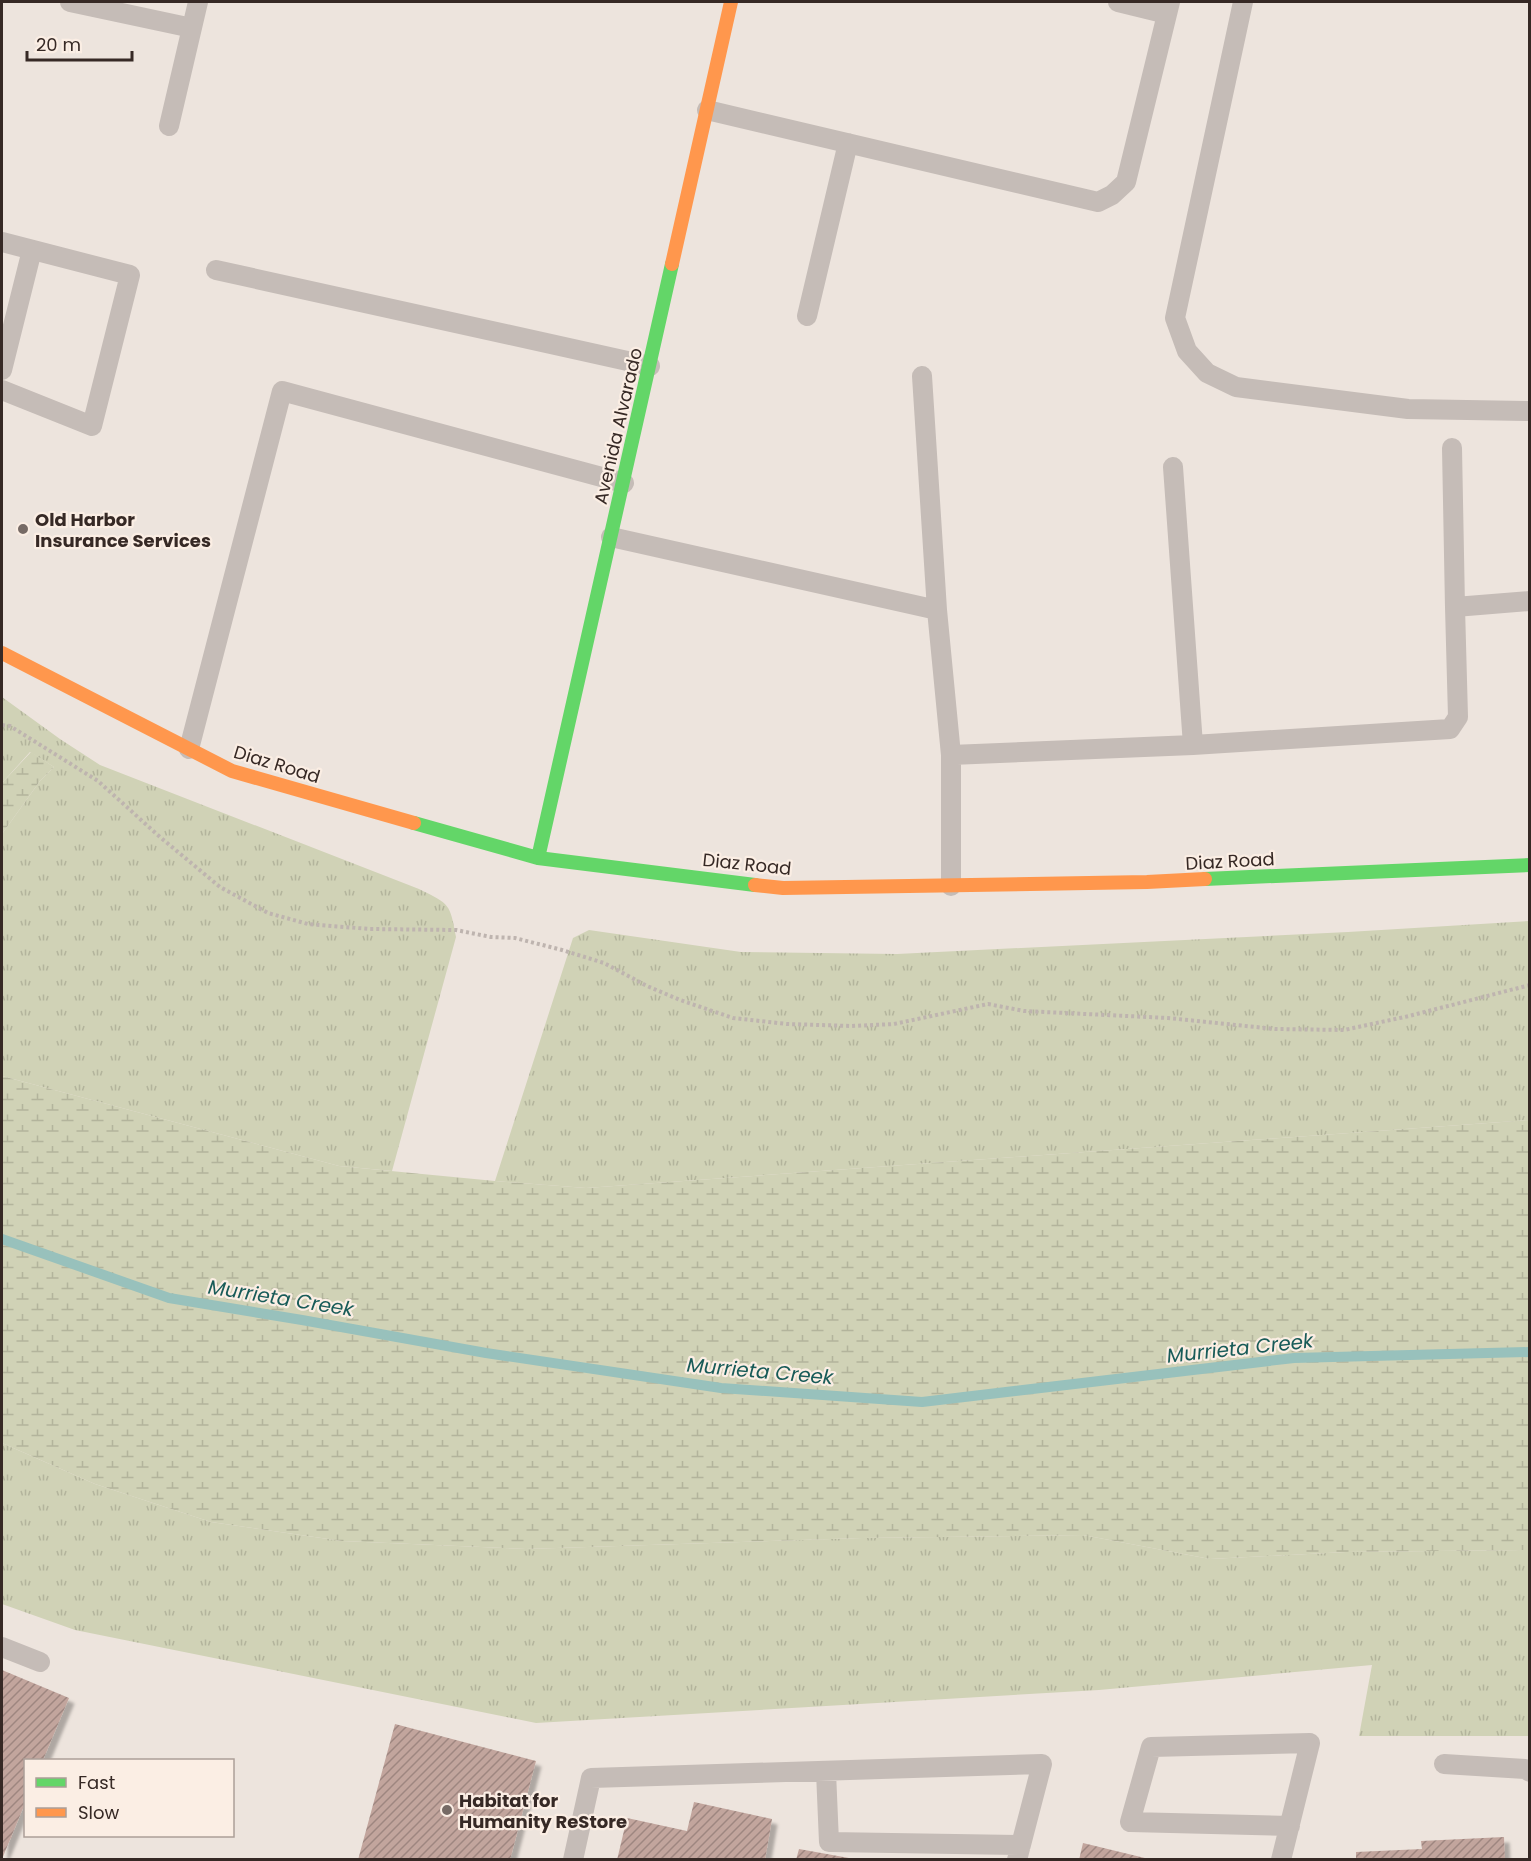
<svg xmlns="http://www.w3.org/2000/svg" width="1531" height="1861" font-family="Poppins,sans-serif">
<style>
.grass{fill:url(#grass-tufts)}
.wetland{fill:url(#wetland-marsh)}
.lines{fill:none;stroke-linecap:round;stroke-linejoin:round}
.stream{stroke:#98c1bc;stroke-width:10}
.building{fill:url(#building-hatch);filter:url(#shadow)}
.path{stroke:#beb4af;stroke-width:4;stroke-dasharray:3 3;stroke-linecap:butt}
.lane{stroke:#c5bcb7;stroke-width:20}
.fast{stroke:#63d668;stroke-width:14}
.slow{stroke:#ff974d;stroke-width:14}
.poi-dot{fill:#766a65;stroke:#fbeee4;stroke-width:2}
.labels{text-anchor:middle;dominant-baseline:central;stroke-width:4.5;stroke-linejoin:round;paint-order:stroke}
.street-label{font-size:18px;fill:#362925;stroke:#fbeee4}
.poi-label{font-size:18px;font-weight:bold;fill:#362925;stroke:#fbeee4;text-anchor:start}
.water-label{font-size:20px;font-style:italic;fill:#185b58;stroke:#fbeee4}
</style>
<defs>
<pattern id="grass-tufts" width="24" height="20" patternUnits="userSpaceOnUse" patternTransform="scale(1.5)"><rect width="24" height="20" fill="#d0d2b6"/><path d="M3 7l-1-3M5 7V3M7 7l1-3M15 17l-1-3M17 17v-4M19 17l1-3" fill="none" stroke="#b3b49c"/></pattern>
<pattern id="wetland-marsh" width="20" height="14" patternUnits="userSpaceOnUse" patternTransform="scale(1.5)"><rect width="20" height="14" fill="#d0d2b6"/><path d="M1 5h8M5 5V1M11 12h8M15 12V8" fill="none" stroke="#b3b49c"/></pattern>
<pattern id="building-hatch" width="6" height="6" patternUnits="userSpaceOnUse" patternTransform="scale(1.5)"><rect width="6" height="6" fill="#c2a59d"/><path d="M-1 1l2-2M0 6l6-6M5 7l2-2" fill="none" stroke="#9e8680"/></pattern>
<filter id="shadow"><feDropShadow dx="5.5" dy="5.5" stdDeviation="1.5" flood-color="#0004"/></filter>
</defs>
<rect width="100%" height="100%" fill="#ede4dd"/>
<!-- grass -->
<path class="grass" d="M2,697l58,42 40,26 319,124c31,15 31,15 37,48l-64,234 -53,-5 -337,-90v-242l38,-53 14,-14 -24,-15 -28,31z
M1529,921v199l-943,68 -91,-7 78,-243 16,-8 152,22 156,2 451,-22z
M2,1443l93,41 116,38 131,19 184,8 336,-11 221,-3 127,24 136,-7 183,-2v186h-170l13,-71 -273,25 -563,33 -461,-93 -73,-26z"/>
<!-- wetland -->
<path class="wetland" d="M31,752l23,15 -14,14 -38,53v-51z
M2,1076l337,90 156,15 91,7 943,-68v430l-183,2 -136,7 -127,-24 -221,3 -336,11 -184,-8 -131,-19 -116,-38 -93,-41z"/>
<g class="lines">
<!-- stream -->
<path class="stream" d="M2,1239l167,59 133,22 184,33 235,35 201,14 372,-44 236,-6"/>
</g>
<!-- building -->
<path class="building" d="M2,1670l67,28 -26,62h-17v41l-24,58z
M395,1724l141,37 -26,99h-152z
M694,1802l78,17 -7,41h-148l10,-42 60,13z
M1504,1837l1,23h-149v-8l66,-3 -1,-8z
M1083,1843l66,16 -1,1h-69z
M799,1849l50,9v2h-53z"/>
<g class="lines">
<!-- path -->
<path class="path" d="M2,725l8,1 88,55 62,56 60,50 48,26 40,11 61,5 87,1 35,7 24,1 47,12 42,13 43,23 33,14 53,18 54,6 65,2 42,-2 94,-20 36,7 144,7 107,11 69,1 65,-14 121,-31"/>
<!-- lane -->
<path class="lane" d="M70,2l122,26
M1118,2l49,12
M1243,2l-68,316 12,33 20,22 29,14 172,22 122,2
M707,110l391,92 14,-7 14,-13 44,-180
M169,126l29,-124
M2,242l128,33 -38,151 -90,-36
M216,270l434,96
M807,316l41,-173
M2,370l30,-120
M922,376l15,234
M1452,448l3,159
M1173,467l20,278
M611,537l326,73 14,145 242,-10 257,-16 8,-12 -3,-110 75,-6
M189,749l93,-358 342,92
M951,755v131
M2,1647l38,15
M1444,1764l81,5 5,3
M826,1772l3,70 192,3
M573,1860l18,-82 451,-14 -25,96
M1281,1860l29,-117 -159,4 -21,75 160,4"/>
<!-- fast -->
<path class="fast" d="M414,823l124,35 217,27
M538,858l134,-594
M1205,879l325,-14"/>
<!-- slow -->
<path class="slow" d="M672,264l59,-262
M2,653l230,118 182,52
M755,885l28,3 364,-6 58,-3"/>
</g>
<!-- markers -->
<g class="poi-dot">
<circle cx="23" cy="529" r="6"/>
<circle cx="447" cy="1810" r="6"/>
</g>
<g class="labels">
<!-- street labels -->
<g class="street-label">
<text transform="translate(618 426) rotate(-77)">Avenida Alvarado</text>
<text transform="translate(277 764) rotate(17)">Diaz Road</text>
<text transform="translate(1230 861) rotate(-3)">Diaz Road</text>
<text transform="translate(747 864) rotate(6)">Diaz Road</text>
</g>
<!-- poi labels -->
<g class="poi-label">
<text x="35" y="519">Old Harbor<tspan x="35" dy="21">Insurance Services</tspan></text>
<text x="459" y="1800">Habitat for<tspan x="459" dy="21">Humanity ReStore</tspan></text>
</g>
<!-- water labels -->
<g class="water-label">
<text transform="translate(281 1298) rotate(9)">Murrieta Creek</text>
<text transform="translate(1240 1348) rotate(-6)">Murrieta Creek</text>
<text transform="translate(760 1371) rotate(5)">Murrieta Creek</text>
</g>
</g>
<!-- border -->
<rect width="1531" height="1861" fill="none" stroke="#362925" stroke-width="6"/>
<!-- legend -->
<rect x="24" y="1759" width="210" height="78" fill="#fbeee4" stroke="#ac9f98" stroke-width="1.5"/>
<rect x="36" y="1778" width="30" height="9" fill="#63d668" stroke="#ac9f98" stroke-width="1.5"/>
<text x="78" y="1789" font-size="18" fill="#362925">Fast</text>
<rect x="36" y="1808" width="30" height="9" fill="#ff974d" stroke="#ac9f98" stroke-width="1.5"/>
<text x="78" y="1819" font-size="18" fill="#362925">Slow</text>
<!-- scale -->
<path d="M27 51v9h105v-9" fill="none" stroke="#362925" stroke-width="3"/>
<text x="36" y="51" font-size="18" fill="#362925" stroke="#fbeee4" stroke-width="4.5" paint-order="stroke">20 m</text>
</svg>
